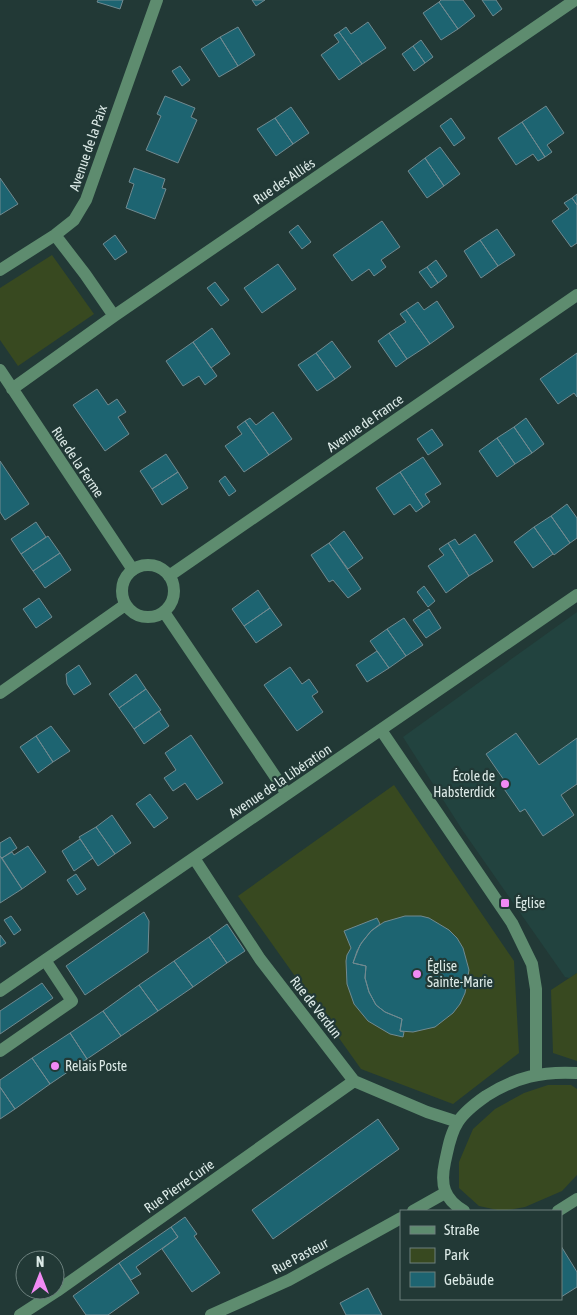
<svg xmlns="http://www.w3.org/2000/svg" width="577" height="1315" font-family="'Asap Condensed',sans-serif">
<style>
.built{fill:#22433f}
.green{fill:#384920}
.building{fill:#1d6471;stroke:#718a90}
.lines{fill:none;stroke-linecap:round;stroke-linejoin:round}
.minor{stroke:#5e8c6f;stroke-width:12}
.poi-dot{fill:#f18af4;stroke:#223936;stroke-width:2}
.labels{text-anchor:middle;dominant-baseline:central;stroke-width:4.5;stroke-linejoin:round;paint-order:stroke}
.street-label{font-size:14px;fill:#dceae7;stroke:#223936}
.poi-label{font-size:14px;fill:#dceae7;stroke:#223936;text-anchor:start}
</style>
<rect width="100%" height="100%" fill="#223936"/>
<!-- built -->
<path class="built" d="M577,612v361l-8,5 -4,-1 -102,-146 -60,-94z"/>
<!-- green -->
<path class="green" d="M52,255l42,59 -76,52 -18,-26v-52z
M394,785l120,176 5,92 -66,51 -92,-35 -123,-173z
M577,973v88l-24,-8 -2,-63z
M548,1085h23l6,4v86l-15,16 -37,16 -23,4 -23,-5 -20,-18v-26l14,-33 22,-20 29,-16z"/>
<!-- building -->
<path class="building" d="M98,0h25l-3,9 -23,-7z
M252,0h13l-9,6z
M441,0h22l12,16 -17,13 -19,-27z
M482,0h14l6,9 -9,7z
M439,2l19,27 -17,11 -18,-27z
M368,22l18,26 -24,16 -23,-32 7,-5 5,7z
M238,27l17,28 -17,11 -18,-29z
M339,32l23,32 -23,16 -18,-25 18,-13 -5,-7z
M220,37l18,29 -19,11 -18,-28z
M421,40l12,17 -8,6 -12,-17z
M413,46l12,17 -11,8 -12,-17z
M180,66l10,14 -8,6 -10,-15z
M165,96l30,12 -4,9 6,3 -19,43 -32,-13 15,-34 -4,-2z
M546,106l18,27 -17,12 5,7 -7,5 -23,-35z
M291,107l18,26 -16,11 -18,-26z
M275,118l18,26 -17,12 -19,-27z
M451,118l14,20 -11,8 -14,-20z
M522,122l23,35 -7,4 -5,-7 -17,11 -18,-27z
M440,147l20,27 -16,12 -19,-28z
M425,158l19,28 -17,12 -19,-27z
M134,168l31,11 -3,9 4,1 -11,30 -29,-11 8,-24 -5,-2z
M0,178l18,26 -18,11z
M577,194v11l-5,-7z
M572,198l5,7v38l-6,4 -19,-26 17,-12 -5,-6z
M382,221l18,26 -19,13 5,7 -12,9 -5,-7 -17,12 -19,-26z
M298,225l13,17 -9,7 -13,-17z
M497,229l18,26 -17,11 -18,-26z
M115,235l12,17 -12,8 -12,-16z
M480,240l18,26 -17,12 -17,-27z
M436,260l11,16 -9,7 -11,-16z
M278,264l18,25 -34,24 -18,-25z
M427,267l11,16 -7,5 -12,-16z
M215,282l14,18 -8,6 -14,-18z
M437,301l17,26 -24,17 -24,-34 12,-8 6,8z
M406,310l24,34 -23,15 -18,-26 17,-11 -6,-8z
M212,328l18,26 -19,14 -18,-26z
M389,333l18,26 -11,8 -18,-26z
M332,341l19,26 -16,12 -19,-26z
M193,342l24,34 -12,9 -6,-9 -16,10 -17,-25z
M316,353l19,26 -18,12 -19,-26z
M577,353v44l-3,-4 -16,11 -18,-25z
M97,389l11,16 9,-6 9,13 -8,5 11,17 -24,17 -32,-46z
M273,412l19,27 -23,16 -24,-34 5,-3 6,7z
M526,418l18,26 -12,9 -18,-26z
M245,421l24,34 -25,17 -19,-26 17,-12 -5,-7z
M514,427l18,26 -17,11 -18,-26z
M432,429l11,16 -15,10 -11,-16z
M497,438l18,26 -18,13 -18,-26z
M166,454l12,18 -26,17 -12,-18z
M423,457l18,27 -16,10 5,8 -7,5 -23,-35z
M0,461l29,43 -24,16 -5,-8z
M178,472l10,16 -26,17 -10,-16z
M400,472l23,35 -7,5 -6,-8 -16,11 -18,-27z
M225,476l11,15 -7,5 -10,-15z
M567,504l10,14v20l-7,5 -19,-27z
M551,516l19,27 -16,12 -20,-28z
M36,522l10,15 -25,17 -10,-15z
M534,527l19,27 -20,14 -19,-26z
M344,531l19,27 -15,11 -19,-26z
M475,534l18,27 -24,15 -21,-33 7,-4 4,6z
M48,536l12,17 -27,18 -12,-17z
M329,543l32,46 -13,9 -15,-18 -4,2 -18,-27z
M448,543l21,33 -23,17 -18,-27 16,-11 -5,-6z
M60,553l11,17 -26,18 -12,-17z
M424,586l11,15 -7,6 -11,-15z
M258,590l12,18 -26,18 -12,-17z
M39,598l13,19 -16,11 -13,-19z
M270,608l12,17 -26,18 -12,-17z
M429,609l12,19 -15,10 -13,-18z
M404,618l19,27 -17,11 -19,-27z
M387,629l19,27 -17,12 -19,-27z
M377,651l12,17 -22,14 -11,-17z
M79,665l12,19 -17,11 -7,-11 -1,-10z
M290,667l12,17 7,-5 9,13 -6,4 11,16 -26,19 -33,-46z
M136,674l10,15 -27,19 -10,-14z
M146,689l15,21 -27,19 -15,-21z
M159,711l10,15 -25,18 -10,-15z
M51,726l19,25 -17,11 -17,-26z
M516,733l23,32 38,-27v46l-16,11 13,20 -31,21 -18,-27 -5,3 -20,-29 4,-3 -18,-26z
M191,735l32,48 -26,17 -12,-17 -12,8 -9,-13 12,-8 -11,-17z
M36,736l17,26 -15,11 -18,-26z
M150,794l18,24 -14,10 -18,-24z
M112,815l19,28 -16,11 -19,-27z
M96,827l19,27 -17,12 -19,-29z
M10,837l7,11 -15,10 -2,-2v-13z
M80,839l13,19 -19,13 -12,-20z
M28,846l18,26 -24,17 -20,-31 10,-6 2,3z
M0,856l22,33 -22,14z
M76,874l10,15 -9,6 -10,-15z
M144,912l5,9 -1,31 -63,43 -19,-29z
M11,916l10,14 -7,5 -10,-15z
M405,916h16l8,2 20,12 8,8 6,10 6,22 -4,23 -5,11 -7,9 -18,14 -22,5 -13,-1 2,-12 -17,-7 -9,-7 -7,-13 -4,-14 1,-12 -13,-3 7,-18 11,-14 13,-9z
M377,918l3,6 -9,7 -9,11 -5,9 -4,12 13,3 -1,12 4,14 7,13 9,7 17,7 -2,12 4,1 -1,5 -13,-3 -22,-13 -14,-17 -7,-20 -1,-23 1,-6 4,-7 -7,-17z
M227,924l18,27 -18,12 -18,-26z
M0,935l6,8 -6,4z
M209,937l18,26 -34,24 -19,-26z
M174,961l19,26 -35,24 -19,-26z
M42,983l11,15 -53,36v-23z
M139,985l19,26 -37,25 -18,-25z
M103,1011l18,25 -34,23 -17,-26z
M70,1033l17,26 -37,25 -18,-26z
M32,1058l18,26 -35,25 -15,-22v-7z
M0,1087l15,22 -15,10z
M378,1119l21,30 -126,90 -21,-29z
M185,1217l12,17 -3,2 26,37 -28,19 -30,-43 16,-12 -7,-10z
M171,1227l7,10 -42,30 5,7 -10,6 -12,-17z
M561,1246l16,26v15l-16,10z
M119,1263l20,30 -31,22h-22l-13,-19z
M368,1288l14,27h-36l-6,-12z"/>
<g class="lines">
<!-- minor -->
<path class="minor" d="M55,235l30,39 29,42
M0,270l55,-35 19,-15 12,-20 71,-200
M0,370l133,200
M12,389l102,-73 461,-316
M122 591a26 26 0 1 1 52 0a26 26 0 1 1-52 0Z
M169,576l408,-281
M164,612l123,182
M0,693l125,-88
M381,730l131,193 20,41 4,25v86
M194,858l66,101 94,122 73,31 31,10
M0,991l577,-396
M0,1051l72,-50 -27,-41
M413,1211l32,-18
M464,1211c-20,-12 -24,-26 -19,-49 3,-13 5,-28 13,-40 6,-10 18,-19 28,-26 30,-19 56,-25 91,-23
M558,1211l19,-12
M20,1315l37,-24 297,-210
M211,1315l78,-35 112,-62"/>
</g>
<!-- markers -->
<g class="poi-dot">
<circle cx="505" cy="784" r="5"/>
<rect x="500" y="898" width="10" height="10" rx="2.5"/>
<circle cx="417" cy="974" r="5"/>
<circle cx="55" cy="1066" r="5"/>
</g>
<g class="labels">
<!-- street labels -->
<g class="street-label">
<text transform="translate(88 148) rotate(-71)">Avenue de la Paix</text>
<text transform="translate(284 181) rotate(-34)">Rue des Alliés</text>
<text transform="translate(365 423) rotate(-35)">Avenue de France</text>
<text transform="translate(78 462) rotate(56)">Rue de la Ferme</text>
<text transform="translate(280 781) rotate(-34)">Avenue de la Libération</text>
<text transform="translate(316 1007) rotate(52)">Rue de Verdun</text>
<text transform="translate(179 1186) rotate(-35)">Rue Pierre Curie</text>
<text transform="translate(300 1256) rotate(-28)">Rue Pasteur</text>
</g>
<!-- poi labels -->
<g class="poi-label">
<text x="495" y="776" text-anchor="end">École de<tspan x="495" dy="16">Habsterdick</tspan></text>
<text x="515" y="903">Église</text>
<text x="427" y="966">Église<tspan x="427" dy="16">Sainte-Marie</tspan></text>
<text x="65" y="1066">Relais Poste</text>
</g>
</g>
<!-- legend -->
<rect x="400" y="1210" width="162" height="90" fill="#223936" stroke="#6c807d"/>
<rect x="410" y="1226" width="25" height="8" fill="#5e8c6f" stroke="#6c807d"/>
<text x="444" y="1235" font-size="15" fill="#dceae7">Straße</text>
<rect x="410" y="1248" width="25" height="15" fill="#384920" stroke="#6c807d"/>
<text x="444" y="1260" font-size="15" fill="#dceae7">Park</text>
<rect x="410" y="1272" width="25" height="15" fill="#1d6471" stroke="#6c807d"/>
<text x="444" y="1285" font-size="15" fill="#dceae7">Gebäude</text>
<!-- north arrow -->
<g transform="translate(40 1275)"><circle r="24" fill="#223936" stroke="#6c807d"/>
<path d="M0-4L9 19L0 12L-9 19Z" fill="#f18af4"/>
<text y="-8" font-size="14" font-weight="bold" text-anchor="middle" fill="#dceae7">N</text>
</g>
</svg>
